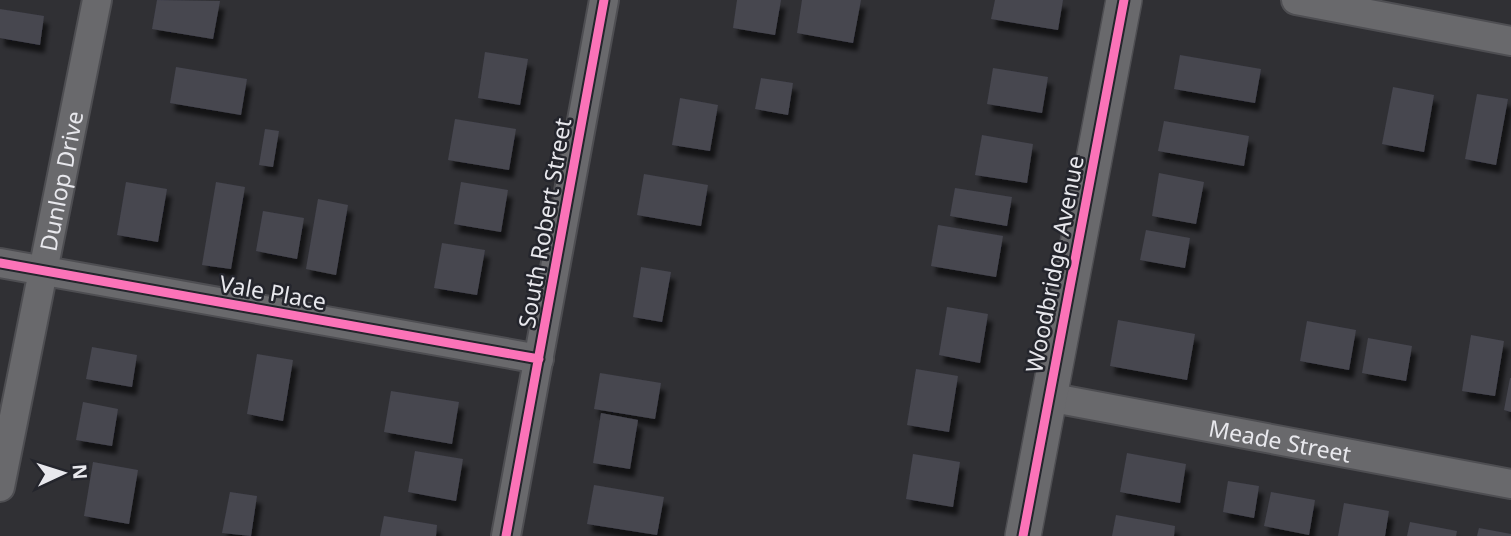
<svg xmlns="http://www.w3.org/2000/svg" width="1511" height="536" font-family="'Noto Sans',sans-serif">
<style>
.building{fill:#464650;filter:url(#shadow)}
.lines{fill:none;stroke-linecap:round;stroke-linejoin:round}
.minor-casing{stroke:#4e4e52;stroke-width:32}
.tertiary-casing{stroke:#4e4e52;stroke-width:38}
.minor{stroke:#69696c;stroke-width:28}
.tertiary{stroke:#69696c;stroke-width:35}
.cycleway-casing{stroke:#24252c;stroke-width:13}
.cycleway{stroke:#fb73b8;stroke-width:9}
.labels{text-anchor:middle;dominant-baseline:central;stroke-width:5;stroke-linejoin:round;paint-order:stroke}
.street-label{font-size:23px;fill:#e8e8ed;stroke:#24252c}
</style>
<defs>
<filter id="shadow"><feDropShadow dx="4.5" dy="8" stdDeviation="2" flood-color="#0009"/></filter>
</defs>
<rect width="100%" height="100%" fill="#303034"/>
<!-- building -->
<path class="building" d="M157,0l63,1 -7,38 -61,-10z
M737,0h44l-6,35 -42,-7z
M802,0h59l-8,43 -56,-10z
M995,0h68l-5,30 -67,-11z
M0,9l44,7 -4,29 -40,-7z
M485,52l43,7 -8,46 -42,-7z
M1180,55l81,14 -6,34 -81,-14z
M176,67l71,12 -6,36 -71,-12z
M993,68l55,9 -6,36 -55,-9z
M761,78l32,5 -5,32 -33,-6z
M1393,87l41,8 -10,57 -42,-8z
M1477,94l31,5 -12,66 -31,-6z
M680,98l38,7 -8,46 -38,-6z
M455,119l61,10 -7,41 -61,-10z
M1164,121l85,15 -5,30 -86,-15z
M265,129l14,2 -6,36 -14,-2z
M982,135l51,9 -6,39 -52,-8z
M1159,173l45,9 -8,42 -44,-8z
M644,174l64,11 -7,41 -64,-11z
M126,182l41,7 -9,53 -41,-7z
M216,182l29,5 -14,82 -29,-4z
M461,182l47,8 -7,42 -47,-8z
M955,188l57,9 -5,29 -57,-10z
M318,199l30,6 -12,70 -30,-6z
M263,211l41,7 -7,41 -41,-8z
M938,225l65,11 -7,41 -65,-11z
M1146,230l44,8 -5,30 -45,-8z
M442,243l43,7 -8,45 -43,-7z
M641,267l30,5 -9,50 -29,-5z
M947,307l41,7 -8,49 -41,-8z
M1118,320l77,14 -8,46 -77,-14z
M1307,321l49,9 -7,40 -49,-9z
M1471,335l33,6 -9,55 -33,-5z
M1368,338l44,8 -6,35 -44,-8z
M92,347l45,8 -5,32 -46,-8z
M257,354l36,6 -10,61 -36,-7z
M916,369l42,7 -9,56 -42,-7z
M600,373l61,10 -6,36 -61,-10z
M1510,378h1v34l-7,-2z
M391,391l68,11 -7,42 -68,-12z
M83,402l35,7 -6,37 -36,-6z
M601,413l37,7 -8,49 -37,-6z
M415,451l48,8 -7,42 -48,-9z
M1127,453l59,11 -6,39 -60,-11z
M913,454l47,8 -7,45 -47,-8z
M93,462l45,8 -9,54 -45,-8z
M1228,481l31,5 -5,32 -31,-6z
M594,485l70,12 -7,38 -70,-11z
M230,492l27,4 -6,40 -29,-3z
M1271,492l44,8 -6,35 -45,-9z
M1344,503l45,8 -4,25h-47z
M1116,515l59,11 -1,10h-62z
M384,516l53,9 -1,11h-56z
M1410,522l47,9 -1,5h-49z
M1479,528l32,6v2h-34z"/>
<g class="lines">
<!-- minor casing -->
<g class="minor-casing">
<g id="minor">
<path d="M1296,0l215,41"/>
<path d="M0,263l539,96"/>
<path id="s1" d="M1048,397l463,87"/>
<path id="s2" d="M0,487l97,-487"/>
<path d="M506,536l98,-536"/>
</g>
</g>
<!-- tertiary casing -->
<g class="tertiary-casing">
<path id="tertiary" d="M1023,536l101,-536"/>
</g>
<!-- minor -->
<use href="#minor" class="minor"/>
<!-- tertiary -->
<use href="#tertiary" class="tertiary"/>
<!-- cycleway casing -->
<g class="cycleway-casing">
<path id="cycleway" d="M0,263l539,96
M506,536l98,-536
M1023,536l101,-536"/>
</g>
<!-- cycleway -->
<use href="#cycleway" class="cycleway"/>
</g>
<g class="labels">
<!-- street labels -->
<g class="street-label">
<text stroke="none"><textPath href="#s2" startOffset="312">Dunlop Drive</textPath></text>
<text transform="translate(544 223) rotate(-80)">South Robert Street</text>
<text transform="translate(1054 264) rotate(-79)">Woodbridge Avenue</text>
<text transform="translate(273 292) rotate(10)">Vale Place</text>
<text stroke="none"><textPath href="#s1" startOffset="236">Meade Street</textPath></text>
</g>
</g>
<!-- north arrow -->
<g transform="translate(63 473) rotate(86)" stroke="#24252c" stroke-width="5" paint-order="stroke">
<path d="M0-5L12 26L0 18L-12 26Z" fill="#e8e8ed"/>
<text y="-10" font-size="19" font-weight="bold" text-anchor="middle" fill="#e8e8ed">N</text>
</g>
</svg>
